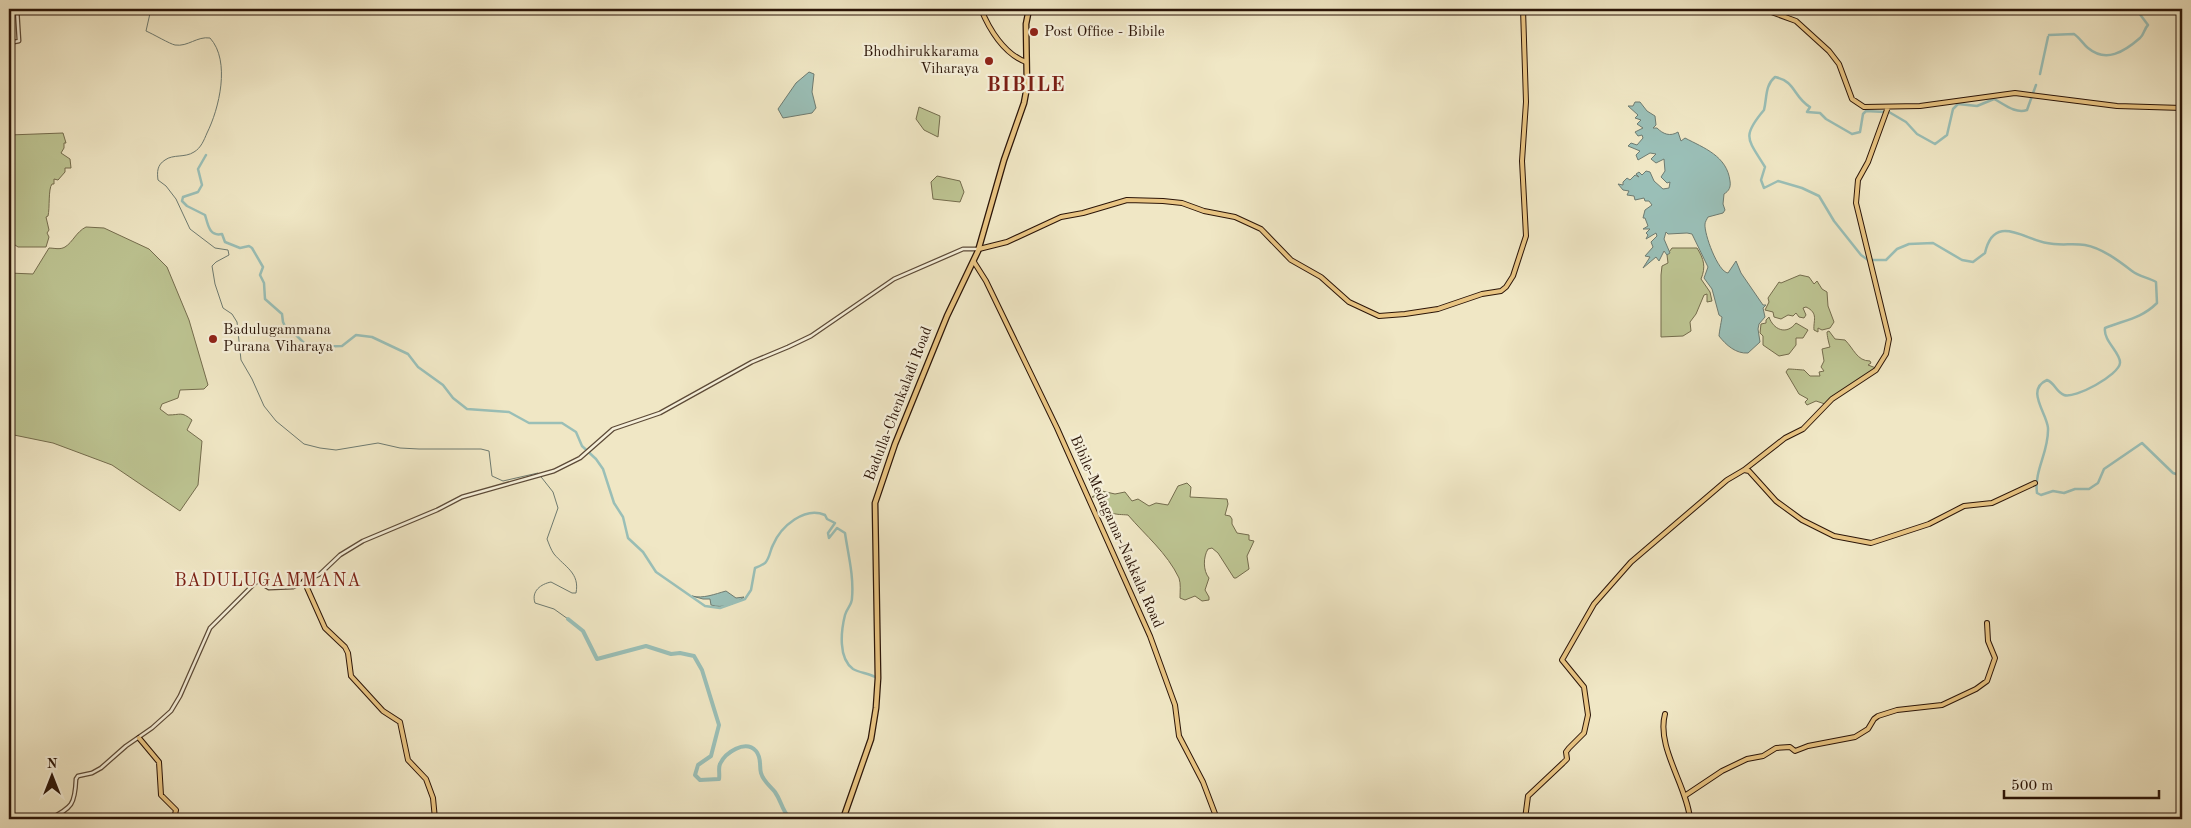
<svg xmlns="http://www.w3.org/2000/svg" width="2191" height="828" font-family="'Old Standard TT',serif">
<style>
.green{fill:#bdc492;stroke:#746c4d}
.water{fill:#9abfb7;stroke:#6e7b71}
.lines{fill:none;stroke-linecap:round;stroke-linejoin:round}
.stream{stroke:#6e7b71;stroke-width:1}
.canal{stroke:#9abfb7;stroke-width:2.5}
.river{stroke:#9abfb7;stroke-width:4}
.minor-casing{stroke:#5c4a37;stroke-width:5}
.major-casing{stroke:#2b1508;stroke-width:6}
.highway-casing{stroke:#2b1508;stroke-width:7}
.minor{stroke:#f5efd9;stroke-width:2.5}
.major{stroke:#e8c482;stroke-width:4}
.highway{stroke:#e8c482;stroke-width:4.5}
.poi-dot{fill:#8f2418;stroke:#f5efd9;stroke-width:2}
.labels{text-anchor:middle;dominant-baseline:central;stroke-width:4.5;stroke-linejoin:round;paint-order:stroke}
.poi-label{font-size:15px;fill:#2b1508;stroke:#f5efd9;text-anchor:start}
.street-label{font-size:15px;fill:#2b1508;stroke:#f5efd9}
.quarter-label{font-size:18px;letter-spacing:1px;fill:#7a1f14;stroke:#f5efd9}
.district-label{font-size:20px;font-weight:bold;letter-spacing:1px;fill:#7a1f14;stroke:#f5efd9}
</style>
<rect width="100%" height="100%" fill="#f0e7c5"/>
<filter id="stains"><feTurbulence type="fractalNoise" baseFrequency=".004" numOctaves="4"/><feColorMatrix values="0 0 0 0 .2 0 0 0 0 .09 0 0 0 0 .02 0 0 0 .5 -.17"/></filter>
<radialGradient id="worn" r=".72"><stop offset=".6" stop-color="#630" stop-opacity="0"/><stop offset="1" stop-color="#630" stop-opacity=".3"/></radialGradient>
<!-- green -->
<path class="green" d="M919,107l21,9 -2,21 -14,-7 -8,-11z
M63,133l3,10h-2v5l-3,5 9,6 1,9h-6v4l-7,8 -4,-1v5h-2c-4,5 -2,24 -4,32l-2,1 3,13 -2,3 2,4 -3,10h-28l-9,-6v-106z
M937,176l23,5 4,11 -4,10 -27,-3 -2,-17z
M86,227l18,1 45,21 18,18 22,53 19,65 -4,4 -24,1 -2,8 -16,6 -2,5 8,6c13,0 13,-4 24,5l-5,10 15,11 -4,44 -18,26 -68,-46 -59,-22 -44,-9v-161l24,1 16,-26c5,0 11,2 16,-1 8,-5 11,-15 21,-20z
M1672,248h25c7,11 9,19 4,31l9,13 2,9 -5,1v-8l-3,1 -8,19 -6,8 1,9 -8,5 -22,1v-62l1,-9 6,-3 -1,-8z
M1800,275l9,2 5,7 3,-3 5,8 5,3 1,14 6,16 -4,6 -8,2 -4,-2v4l-4,-2c-1,-9 5,-17 -8,-23l-3,1 3,7 -2,3 -5,-1 -3,-4 -3,3 -5,-1 -7,4 -7,-2 -1,-5 -8,-2 4,-8 -1,-4 11,-16 2,1z
M1769,317c4,12 17,19 27,6l12,7 -5,8h-7v7l-7,9 -10,2 -16,-11v-9l-3,-3 1,-9 5,-1v-3z
M1829,331l6,8 10,1c9,9 12,21 25,21l1,2 -3,2 8,3 -51,36 -9,-3 -9,4 -2,-3 3,-3 -9,-5 -13,-22 2,-3c5,0 13,1 16,1l6,6h10l-1,-4 5,-1 -3,-4 3,-6 -2,-12 8,-2c-1,-3 -3,-11 -3,-15z
M1187,483l4,4 -1,10 37,2 1,5 -3,11 5,1 2,3v5l5,9 12,2v5l5,1 -7,15 2,13 -13,9h-2l-16,-25 -6,-5 -4,1c-5,8 -5,22 1,29l-4,12 4,7v3l-7,1 -7,-5 -10,4 -5,-2c0,-7 1,-14 -1,-20 -12,-25 -33,-42 -51,-63 -12,-1 -20,1 -24,-14l-4,-1 -2,-3h-6l10,-6 13,3 10,-2 7,9 6,-2 11,7 7,-3 12,2 10,-19z"/>
<!-- water -->
<path class="water" d="M809,72l5,2 -2,18 4,16 -4,5 -29,5 -5,-9 18,-26z
M1635,102h5l7,9 8,5 1,9 -3,3h4c6,6 13,9 21,4l3,9 4,-3c19,10 42,18 45,43 1,6 -1,10 -6,13l-1,10 2,6 -2,3 -15,4c-1,2 -3,5 -3,7 -1,10 13,48 23,49l8,-12 5,12 22,32h3l-3,3 2,9 -6,7 -1,5 2,13 -12,11c-12,1 -22,-8 -29,-17 0,-3 3,-18 3,-19l-3,-2 -7,-26 -8,-11 4,-11 -16,-33 -5,-1 -19,1 -2,-2 -2,7 6,14 -3,2 -3,-4 -5,10 -3,-4 -13,11 7,-11 -5,-1 8,-9 -2,-5 6,-6 -1,-3 -10,6 2,-4 -2,-2 4,-4h-7l5,-3 -3,-8h-2l2,-8 7,-5 -3,-4h-4l-1,-3 -9,2 -1,-4 -7,-1 2,-4 -6,-1 -5,-6 5,1v-3l4,-4 3,2 5,-5 4,2 -3,-3 3,-2 3,3 4,-4 4,1 4,9 9,8 6,-1 1,-6 -3,1 -6,-6 4,-6 -1,-12 -8,4 -5,-4 5,-5 -6,-1 -12,7 -2,-5 4,-4 -12,-5 3,-3 6,2 6,-7 -1,-3 -4,1 -3,-4 8,-4 -6,-4 4,-4 -6,-2 3,-3 -10,-9h5z
M726,591l10,7 8,-1c-8,7 -22,12 -33,8l-1,-6h-7l-11,-3c11,3 23,-2 34,-5z"/>
<g class="lines">
<!-- stream -->
<path class="stream" d="M151,9l-5,22c7,3 24,13 29,14 13,2 22,-9 35,-7 21,23 9,71 -3,95 -3,7 -6,15 -13,19 -9,6 -21,2 -29,8 -8,5 -8,12 -7,20l8,6 10,13 14,30 25,19 13,2 1,5 -13,7 -4,4 3,18 8,24 9,6 5,8 4,38 11,19 12,27 12,15 28,23 16,4 16,2 42,-7 22,5 19,1h62l8,2 3,25 11,5 35,-8 15,19 5,16 -11,31c2,5 4,11 7,15 11,13 26,19 22,39h-4l-21,-11c-10,2 -20,9 -16,21l19,6 14,10"/>
<!-- canal -->
<path class="canal" d="M2049,35l25,-1c6,4 9,10 14,14 18,15 36,4 52,-10 4,-3 4,-9 8,-13l-12,-16
M2040,74l8,-37
M1889,112l17,10 11,12 18,10 12,-9 6,-26 5,-5 19,2 17,-7c10,5 21,15 33,11l9,-25
M206,155l-8,14 4,16 -4,7 -15,5 -1,4 5,5 18,9c3,9 4,22 17,19l3,8 15,6 9,-2 3,2 11,19 -3,8 4,8 1,16 17,15 1,8 5,10 6,1 12,12 6,2 30,-1 14,-11 16,2 36,17 10,13 25,18 10,13 14,11 42,3 20,11h33l14,9 6,14 14,13 7,10 11,34 9,14 5,21 15,14 13,20 49,34 15,2 25,-9 6,-9 4,-22c3,-1 7,-3 10,-5 5,-5 5,-13 8,-18 8,-19 32,-39 52,-30l2,4 8,4 -7,10 1,5 8,-10 8,5c3,21 9,43 7,65 0,7 -5,10 -7,17 -4,16 -7,43 8,54 7,4 15,4 22,8
M1868,260l-7,-5 -27,-34 -15,-25 -17,-8 -24,-7 -14,7 -3,-8 4,-13c-17,-28 -24,-30 -1,-57 3,-12 1,-25 11,-33 21,4 18,20 35,30l-3,5 13,1 6,6 26,15 8,-2 3,-18 3,-3 19,1
M1871,260h15l11,-11 12,-5 24,-1 29,17 11,2 12,-9c9,-40 38,-14 62,-10 12,3 26,0 38,2 17,3 34,16 47,26 6,5 17,7 24,11l1,21c-16,16 -33,17 -52,25 -2,13 16,25 15,35 -1,12 -45,36 -56,32 -8,-3 -9,-12 -17,-15 -22,10 0,33 1,48 1,24 -14,42 -11,65l4,2 12,-4 11,2 11,-4h14l9,-6 6,-14 38,-26 31,30 9,3"/>
<!-- river -->
<path class="river" d="M568,619l15,12 14,28 49,-13 25,8 9,-1 14,3 8,14 17,55 -8,31 -13,9 -3,10 5,5 19,-1c1,-5 -1,-11 1,-15 5,-11 25,-25 36,-13 6,7 3,15 5,22 2,8 9,13 14,19 7,10 6,17 15,27"/>
<!-- minor casing -->
<g class="minor-casing">
<path id="minor" d="M9,43l10,-2 -2,-32
M50,819c22,-12 25,-14 26,-40l2,-3 14,-3 9,-5 25,-22 26,-18 19,-17 9,-15 30,-68 47,-47 12,7 24,-1 27,-13 20,-19 23,-14 74,-31 25,-13 92,-26 26,-13 33,-29 47,-16 92,-51 36,-15 23,-11 83,-57 69,-30h15"/>
</g>
<!-- major casing -->
<g class="major-casing">
<path id="major" d="M981,9c8,20 23,45 45,53
M1763,9l33,12 33,30 10,13 13,35 12,8 56,-1 95,-13 102,13 65,2
M979,249l28,-7 54,-25 22,-4 44,-13 36,1 19,2 22,8 31,6 26,12 30,31 30,17 28,25 30,14 26,-2 33,-5 44,-15 19,-3 5,-4 7,-11 13,-40 -4,-75 4,-59 -3,-93
M974,262l12,19 71,147 93,208 25,69 4,31 24,46 14,37
M1744,470l5,1 27,30 26,19 32,16 37,7 58,-19 35,-18 28,-3 43,-20
M304,581l21,47 20,19 3,6 3,23 32,35 17,11 8,38 18,19 7,19 2,21
M1665,714c-9,33 22,72 25,105
M139,738l20,24 2,33 15,15 -2,9
M1686,795l36,-24 25,-12 16,-3 13,-8 14,-1 5,4 13,-5 47,-9 13,-8 6,-10 4,-3 19,-6 45,-5 34,-16 11,-8 8,-23 -7,-17 -1,-18
M1525,819l3,-23 35,-33 4,-4 -1,-7 3,-4 15,-15 4,-18 -4,-28 -22,-27 32,-56 37,-42 96,-82 17,-10 41,-32 18,-9 29,-30 44,-29 10,-16 3,-15 -33,-136 2,-23 10,-18 20,-55"/>
</g>
<!-- highway casing -->
<g class="highway-casing">
<path id="highway" d="M843,819l28,-80 5,-31 2,-30 -3,-175 20,-59 52,-128 31,-65 26,-91 20,-57 3,-16 -1,-63 3,-15"/>
</g>
<!-- minor -->
<use href="#minor" class="minor"/>
<!-- major -->
<use href="#major" class="major"/>
<!-- highway -->
<use href="#highway" class="highway"/>
</g>
<!-- markers -->
<g class="poi-dot">
<circle cx="1034" cy="32" r="5"/>
<circle cx="989" cy="61" r="5"/>
<circle cx="213" cy="339" r="5"/>
</g>
<g class="labels">
<!-- poi labels -->
<g class="poi-label">
<text x="1044" y="32">Post Office - Bibile</text>
<text x="979" y="52" text-anchor="end">Bhodhirukkarama<tspan x="979" dy="17">Viharaya</tspan></text>
<text x="223" y="330">Badulugammana<tspan x="223" dy="17">Purana Viharaya</tspan></text>
</g>
<!-- street labels -->
<g class="street-label">
<text transform="translate(899 404) rotate(-69)">Badulla-Chenkaladi Road</text>
<text transform="translate(1116 532) rotate(66)">Bibile-Medagama-Nakkala Road</text>
</g>
<!-- quarter labels -->
<g class="quarter-label">
<text x="268" y="581">BADULUGAMMANA</text>
</g>
<!-- district labels -->
<g class="district-label">
<text x="1026" y="86">BIBILE</text>
</g>
</g>
<!-- margin -->
<rect width="2191" height="828" fill="none" stroke="#f0e7c5" stroke-width="30"/>
<rect x="10" y="10" width="2171" height="808" fill="none" stroke="#2b1508" stroke-width="2.5"/>
<rect x="15" y="15" width="2161" height="798" fill="none" stroke="#2b1508"/>
<!-- north arrow -->
<g transform="translate(52 776)" stroke="#f5efd9" stroke-width="4" paint-order="stroke">
<path d="M0-4L9 19L0 12L-9 19Z" fill="#2b1508"/>
<text y="-8" font-size="14" font-weight="bold" text-anchor="middle" fill="#2b1508">N</text>
</g>
<!-- scale -->
<path d="M2004 790v8h155v-8" fill="none" stroke="#2b1508" stroke-width="2.5"/>
<text x="2011" y="790" font-size="15" fill="#2b1508" stroke="#f5efd9" stroke-width="4" paint-order="stroke">500 m</text>
<rect width="100%" height="100%" filter="url(#stains)"/>
<rect width="100%" height="100%" fill="url(#worn)"/>
</svg>
